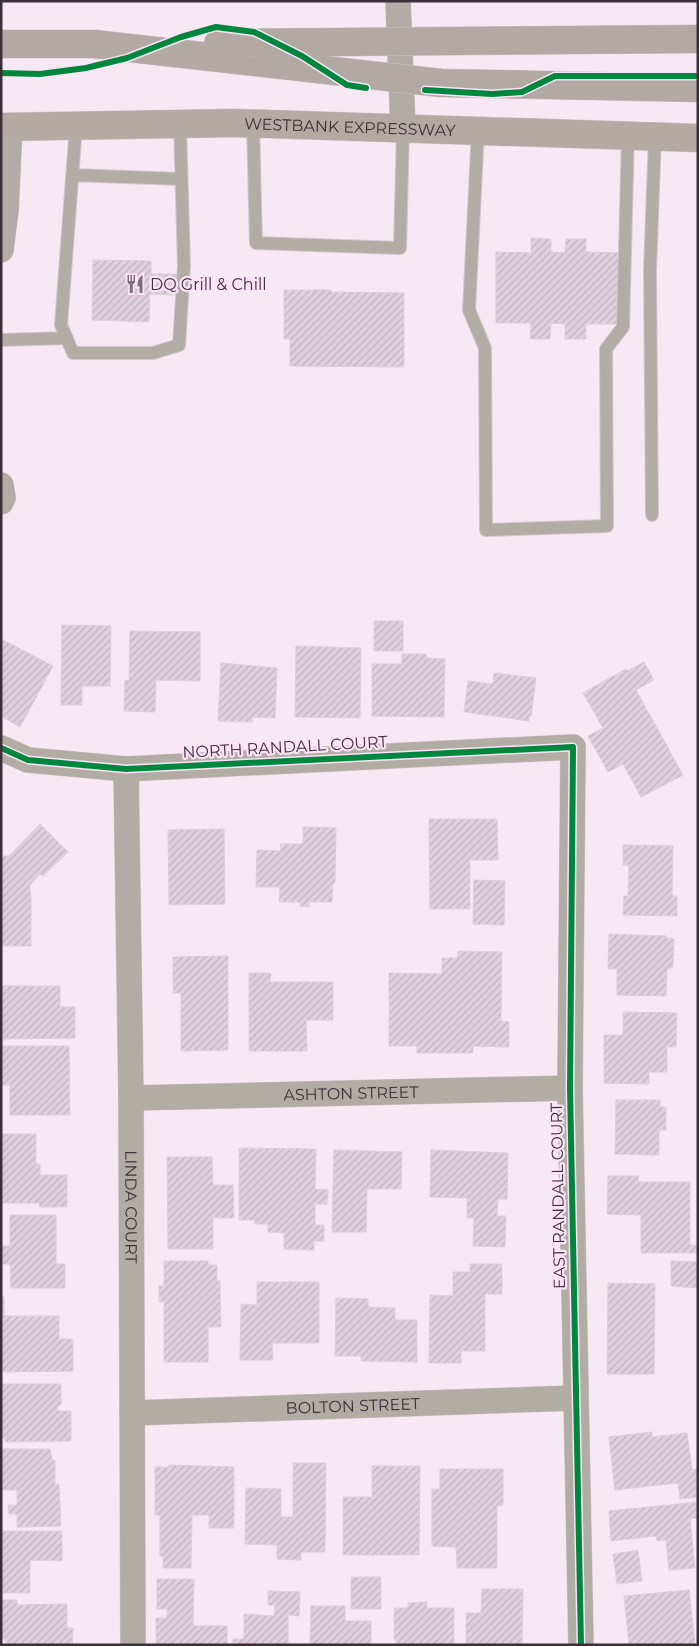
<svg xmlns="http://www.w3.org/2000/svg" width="699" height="1646" font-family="Montserrat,sans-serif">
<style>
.building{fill:url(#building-hatch);stroke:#dbcfd8}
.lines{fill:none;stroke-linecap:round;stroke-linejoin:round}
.service-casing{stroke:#d1c5ce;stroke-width:14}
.minor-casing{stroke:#d1c5ce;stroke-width:26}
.secondary-casing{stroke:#d1c5ce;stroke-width:29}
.motorway-casing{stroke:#d1c5ce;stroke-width:29}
.service{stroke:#b1aca4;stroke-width:12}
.minor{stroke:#b1aca4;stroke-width:25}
.secondary{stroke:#b2aaa3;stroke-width:28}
.motorway{stroke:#b2a9a5;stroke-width:28}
.motorway-bridge-casing{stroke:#d1c5ce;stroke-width:29;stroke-linecap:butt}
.motorway-bridge{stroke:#b2a9a5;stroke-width:28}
.cycleway-casing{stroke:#fde3f7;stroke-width:9}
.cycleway{stroke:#00873e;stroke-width:6}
.labels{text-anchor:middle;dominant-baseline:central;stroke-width:4.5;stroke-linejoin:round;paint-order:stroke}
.street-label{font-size:16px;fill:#3c2f3a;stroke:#fde3f7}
.poi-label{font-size:16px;fill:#3c2f3a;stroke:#fde3f7;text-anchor:start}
</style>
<defs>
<pattern id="building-hatch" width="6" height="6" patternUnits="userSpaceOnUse" patternTransform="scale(1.25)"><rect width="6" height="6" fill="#e0d0dd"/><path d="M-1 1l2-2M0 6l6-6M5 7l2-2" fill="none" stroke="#c1b3be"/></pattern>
</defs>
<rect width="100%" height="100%" fill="#f7e9f4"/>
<!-- building -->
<path class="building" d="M531,238l20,1v13l14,1 1,-14h20v13l35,1 -1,71h-34v15h-21v-15l-14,-1 -1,16h-20l1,-16h-35v-71l35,1z
M93,260l58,1v13h26l-1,21 -26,-1 -1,28 -57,-2z
M284,290h47v2l73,1v74l-114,-1v-27h-6z
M374,621h29v30h-29z
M62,625l49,1 -1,60h-28v19h-21z
M130,631l70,1v49l-44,-1 -1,32 -31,-1 1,-31 4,1z
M1,639l52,27 -33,61 -19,-11z
M296,646l65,2 -1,70 -65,-1z
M402,654h24v4l19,1 -1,58 -72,-1v-52h30z
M644,662l10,18 -18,10 47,85 -42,22 -18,-33 -15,8 -20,-36 15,-8 -20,-35 43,-24 1,2z
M221,663l56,5 -2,50 -22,-1 -1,5 -34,-1z
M494,673l42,5 -5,38h-2v5l-65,-9 4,-31 25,3z
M429,819h68l1,41h-28v49h-40z
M40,824l28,28 -25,24 -3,-2 -10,11v10h1v51h-30v-90h8z
M303,827l33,1 -1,55h-2l-1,19h-23v5l-9,-1v-4h-21l1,-15h-24l1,-37 24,1 -1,-7h23z
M224,829l1,75 -56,1 -1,-75z
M623,845l50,1 -1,50h5v20l-54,-1 1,-19h4l1,-31h-6z
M474,880l31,1 -1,44 -31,-1z
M609,934l57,2v2l8,1 -1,28 -6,2 -1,27 -49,-1v-26h-9z
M458,951l44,1 -1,69 8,1v25l-36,-1v7h-56v-7h-28v-73l53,1v-16h15z
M228,956v94l-47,1v-58h-8v-36z
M249,973h22l-1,9h63v38h-27l1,31h-58z
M1,986h59v21h15v31l-74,1z
M623,1012l54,1 -1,34h-9v25h-18v12l-45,-1v-48h19z
M1,1046h68l1,69h-60v-30h-9z
M616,1100h44v7h6v23h-7v25l-44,-1z
M1,1134h35v30h4v11h27v32h-27l-1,-4h-38z
M239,1148l77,1 -1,40 13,1 -1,14h-12v21h9v16h-10v9l-30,-1v-16l-16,-1v-8h-13v-4h-16z
M334,1150l68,2 -1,37h-34l-1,43h-34z
M431,1150l77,3 -1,46h-9l-1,17h9l-1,31 -32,-1 1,-28h-7v-20l-37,-1z
M167,1157h45l1,28h20l1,33h-21v31h-45z
M608,1176h31l-1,6h52v63h8v8h-57v-38l-34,-1z
M10,1215h46v49h9v24h-54l-1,-24h-9v-18h9z
M164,1261h44v4h9v16h3l1,46h-13v35h-44v-61l-5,1v-16h5z
M671,1261l27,1v26l-27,-2z
M470,1264h32v30h-17v57h-24v12h-32l1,-68 23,1v-24h17z
M257,1282h62v61h-47l1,17h-33l1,-56 16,1z
M608,1283l47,1 -1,90h-47z
M1,1297h3v19h55v23h14v32l-72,1z
M336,1298l32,1v8l27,1v12h22v42l-56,-1v-5h-26z
M1,1384h60v21h-3v6h13v30l-66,1 1,-4h-5z
M652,1432v5l35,-4 5,37 6,-1v28l-18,2 -2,-16 -63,7 -6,-53z
M1,1449h49l2,12 3,-1v25l4,-1 2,42 -44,1v-13h-8l-1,-9h9v-15h-16z
M293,1463h33l-1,89h-24v8l-24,-1v-14l-32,-1 1,-56 35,1v28h12z
M169,1465l65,2v61h-25v-13h-17l-1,53h-28v-12h-3v-41h-5v-48h14z
M372,1466h48l-1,89h-76v-58h29z
M440,1469h63v36l-6,1v62h-40l-1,-21 -24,-1v-57h8z
M698,1502v16l-8,1 5,49 -26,2 -3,-30 -9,1 -1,-5 -45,5 -2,-30z
M1,1531h61v30l-32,-1v33h-29z
M638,1550l4,31 -25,3 -4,-30z
M351,1577h30v32h-30z
M157,1579h37l-1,47h34v19h-71v-27h11v-9h-10z
M482,1589h41l-1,56h-56v-32h15z
M689,1590l6,55h-66l-5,-49z
M268,1591l32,1 -1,24 -11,-1v30h-55v-6h11v-25l30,2 1,-11h-7z
M1,1600h16v5l50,-1v24h6l-1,17h-66v-6h-5z
M427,1602v6h27v37h-57l-1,-5h-2v-32h14v-5z
M311,1606h34v15h26v24h-61z"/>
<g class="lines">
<!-- service casing -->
<g class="service-casing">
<path id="service" d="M253,123l3,120 144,5 3,-120
M76,126l-15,199 12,28h80l26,-8 5,-79 -4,-142
M478,130l-9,180 16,38 1,182 121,-4 -1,-177 17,-22 5,-192
M72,175l109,4
M1,340l66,-2
M652,515l-2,-245 5,-134"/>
</g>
<!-- minor casing -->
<g class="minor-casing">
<g id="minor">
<path d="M398,1l5,127"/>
<path d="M1,250l5,-40 4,-83"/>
<path d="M1,485l2,13 -2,4"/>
<path d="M1,748l27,12 98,9 447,-22 -3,341 11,557"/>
<path id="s1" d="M126,769l5,329 2,547"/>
<path id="s2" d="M131,1098l439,-10"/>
<path id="s3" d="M132,1413l443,-15"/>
</g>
</g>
<!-- secondary casing -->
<g class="secondary-casing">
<g id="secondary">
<path id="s4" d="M1,127l234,-4 463,15"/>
</g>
</g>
<!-- motorway casing -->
<g class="motorway-casing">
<path id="motorway" d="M1,44h93"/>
</g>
<!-- service -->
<use href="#service" class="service"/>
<!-- minor -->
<use href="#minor" class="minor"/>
<!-- secondary -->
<use href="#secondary" class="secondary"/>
<!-- motorway -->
<use href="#motorway" class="motorway"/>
<!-- motorway-bridge casing -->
<g class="motorway-bridge-casing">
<path id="motorway-bridge" d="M218,43l480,-4
M94,44l347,39 257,5"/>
</g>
<!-- motorway-bridge -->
<use href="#motorway-bridge" class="motorway-bridge"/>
<!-- cycleway casing -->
<g class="cycleway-casing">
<path id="cycleway" d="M1,73l39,1 46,-6 41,-10 54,-21 35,-10 38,5 48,24 45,29 19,3
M425,90l67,4 30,-2 33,-16h143
M1,748l27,12 98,9 447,-22 -3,341 11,557"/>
</g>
<!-- cycleway -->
<use href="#cycleway" class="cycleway"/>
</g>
<!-- icons -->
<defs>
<g id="restaurant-bare" transform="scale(1.5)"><path d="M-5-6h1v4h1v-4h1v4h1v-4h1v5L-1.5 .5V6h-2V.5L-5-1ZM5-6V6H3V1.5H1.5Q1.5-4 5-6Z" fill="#7d707b" stroke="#fde3f7" stroke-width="2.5" paint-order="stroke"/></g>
</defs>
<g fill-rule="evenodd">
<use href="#restaurant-bare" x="135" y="284"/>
</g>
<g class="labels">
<!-- street labels -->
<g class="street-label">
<text stroke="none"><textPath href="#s4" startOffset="349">WESTBANK EXPRESSWAY</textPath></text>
<text transform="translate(285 747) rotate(-3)">NORTH RANDALL COURT</text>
<text stroke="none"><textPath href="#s2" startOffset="220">ASHTON STREET</textPath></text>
<text transform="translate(558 1196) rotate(-91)">EAST RANDALL COURT</text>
<text stroke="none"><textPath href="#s1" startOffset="438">LINDA COURT</textPath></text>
<text stroke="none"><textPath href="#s3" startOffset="221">BOLTON STREET</textPath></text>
</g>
<!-- poi labels -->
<g class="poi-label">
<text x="150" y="284">DQ Grill &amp; Chill</text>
</g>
</g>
<!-- border -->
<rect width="699" height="1646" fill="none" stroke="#3c2f3a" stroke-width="5"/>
</svg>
